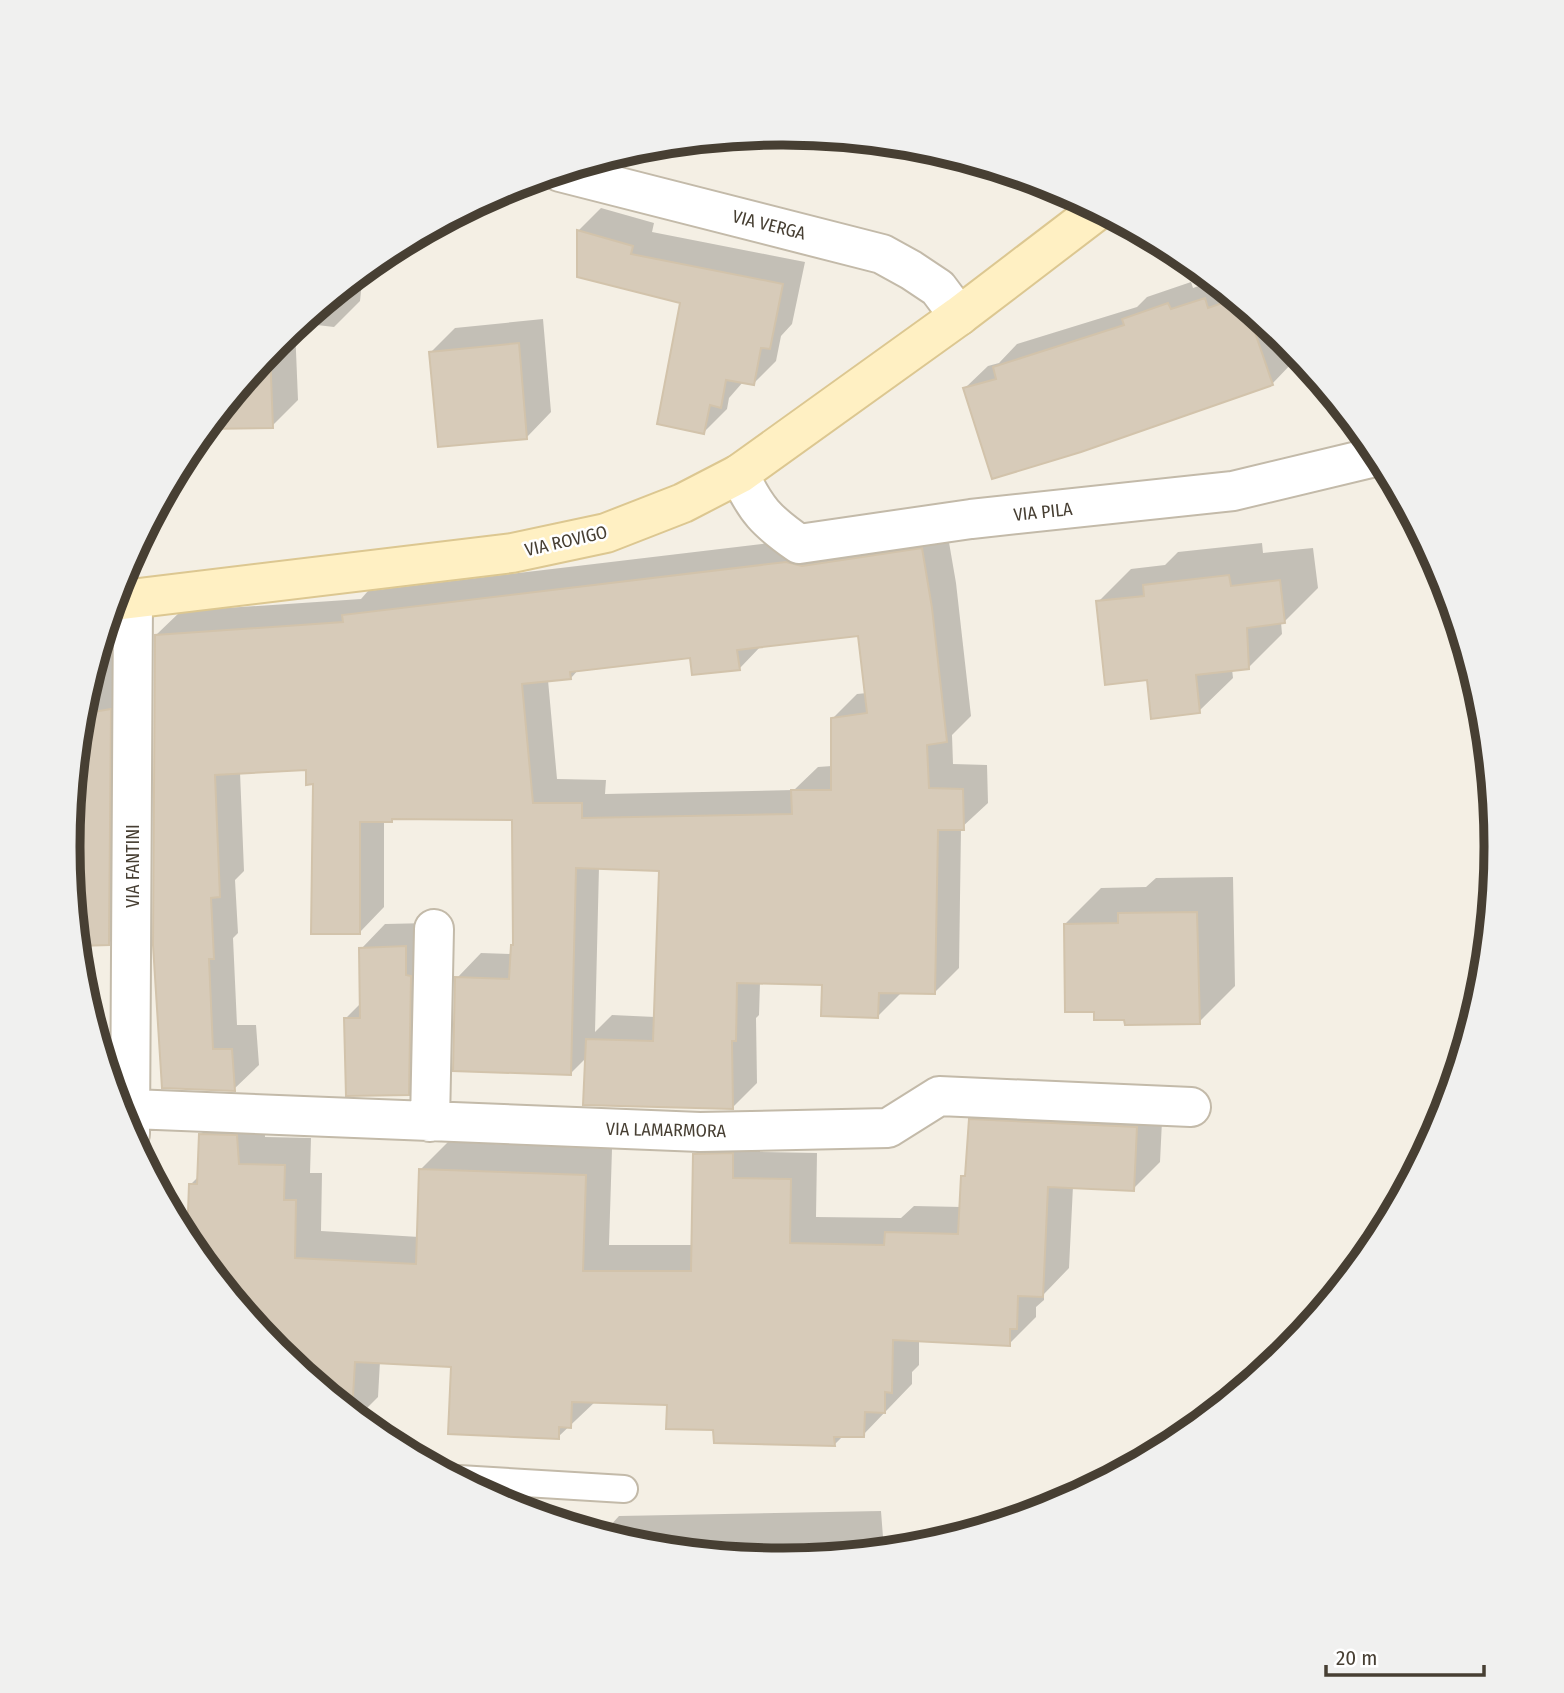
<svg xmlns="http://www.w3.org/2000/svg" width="1564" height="1693" font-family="'Fira Sans Condensed',sans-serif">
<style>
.shadow{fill:#0003;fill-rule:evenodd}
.building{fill:#d7cbb9;stroke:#d2c3ab;stroke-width:2;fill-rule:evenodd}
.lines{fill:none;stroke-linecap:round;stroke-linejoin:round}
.service-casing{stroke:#c3baa9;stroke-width:30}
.minor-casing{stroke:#c3baa9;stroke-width:42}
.secondary-casing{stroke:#dcc791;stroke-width:42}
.service{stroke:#fff;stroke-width:26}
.minor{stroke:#fff;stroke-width:38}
.secondary{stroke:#fff0c3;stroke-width:38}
.labels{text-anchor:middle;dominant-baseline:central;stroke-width:5;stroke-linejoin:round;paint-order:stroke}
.street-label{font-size:18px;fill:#473f33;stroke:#fff}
.rim{fill:none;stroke:#473f33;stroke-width:9}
</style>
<rect width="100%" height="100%" fill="#f4efe4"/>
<!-- shadow -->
<path class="shadow" d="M601,208l53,15 -2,9 153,30 -13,62 -11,12 -5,25 -23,23 -10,-2 -14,16 -2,11 -23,23 -22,-130 -104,-71z
M363,272l-3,29 -26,26 -34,-4z
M1213,281l76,63 5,17 -22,23 -307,4 23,-22 11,-3 18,-19 120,-37 10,-10 44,-15 2,6z
M543,319l8,93 -24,25 -97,-84 25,-25z
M295,327l3,73 -26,26 -65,2 71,-86z
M203,432l1,15 -28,26 13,-23z
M946,525l10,58 15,133 -19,19 1,29 34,1 1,38 -27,25 -2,140 -25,25 -32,-1 -24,24 -54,-33 -64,-1 -1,33 -3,3 1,65 -25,25 -145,-51 -17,17 -113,-96 24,-25 31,1 3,-11 -1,-125 -119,-1 -4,3h-7v87l-24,25 -45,-149 -7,-14 -68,3 4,99 -9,9 3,53 -5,5 4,87h19l3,40 -25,24 -70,-2 -8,-452 25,-24 180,-12 7,-8 444,-53zM860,634l7,59 -10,1 -25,25v47l-14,1 -24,23 -189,4 1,-14 -49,-1 -9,-99 23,-2 8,-9 112,-13 48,13 23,-24zM599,867l61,2 -5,148 -43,-2 -17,17z
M1262,543l1,10 50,-5 5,40 -34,34h-3l1,12 -33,33 -17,2 1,9 -34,33 -50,-33 -51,-76 33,-33 34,-4 13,-13z
M139,619l-2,296 -29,29 -40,-98 14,-139 26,-85z
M1233,877l2,109 -36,36 -74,-4 -30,-8 -30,-86 36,-36 45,-1 10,-9z
M430,923l3,145 -25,25 -62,-75 15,-15v-54l24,-25z
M997,1093l166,7 -3,62 -27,27 -60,-3 -4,82 -25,26v6l-8,7v10l-27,27 -90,-5v26l-7,7v12l-49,51h-19l-10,10 -119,-17 -46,-24 -73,-3 -38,36 -105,-72 -73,-4 -2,36 -20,20 -81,-66 -27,-91 -48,-1 -13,-15 1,-59 9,-9 2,-42 27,-27 36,2 1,28 46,1 -1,35h12l-1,58 98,6 2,-68 27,-27 164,7 -3,96h84l2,-91 27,-27h38v25l57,1 -1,64 85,1 13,-12 47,1 2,-30 4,-5 3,-52z
M881,1511l3,39 -102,10 -140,-14 -59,-18 26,-1 10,-11z"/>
<!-- building -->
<path class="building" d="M577,230l56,16 -2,8 152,30 -13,65 -9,-1 -7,37 -28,-5 -5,28 -11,-3 -6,29 -47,-10 23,-121 -103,-26z
M1205,298l3,10 26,-9 13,10 26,76 -192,67 -89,27 -29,-91 33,-9 -3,-12 131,-42 -2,-6 46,-16 3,6z
M519,343l8,96 -89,8 -9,-95z
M270,351l3,77 -68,1 24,-28z
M922,548l10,60 15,134 -20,3 2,43 34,1 1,41h-26l-3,164 -56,-1 -1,25 -57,-2 1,-31 -85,-2 -1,58h-4l1,68 -150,-4 3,-66 67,2 6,-170 -83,-3 -5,207 -118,-4 2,-94 54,2 2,-34h2l-1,-125 -120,-1v3h-32v112h-49l2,-150 -7,1v-15l-91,5 5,122 -9,1 3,61h-5l4,90h19l3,42 -73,-3 -9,-143 2,-310 188,-13 -1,-7 444,-53 16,4zM858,636l9,77 -36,5v72h-40l1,24 -210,4v-15h-49l-11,-119 49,-5 -1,-7 120,-14 2,17 48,-5 -3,-20z
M1229,575l2,11 49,-6 5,43 -38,5 2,41 -53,6 4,38 -49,6 -4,-39 -42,5 -9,-84 48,-5 -1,-11z
M111,709l-2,236 -31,1 -10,-100 13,-132z
M1197,912l3,112 -75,1 -1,-5h-30v-8h-29l-1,-88 54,-1v-10z
M406,946v29l5,1 -2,119 -63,1 -2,-78h16l-1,-70z
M969,1119l168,8 -3,64 -86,-4 -5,110 -25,-1 -1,33h-7v17l-117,-6 -1,53 -7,-1v21l-20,-1 -1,25h-30l1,9 -121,-3 -1,-13 -47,-1 1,-24 -95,-3 -1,26 -12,-1v12l-111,-5 3,-67 -96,-5 -3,51 -75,-62 -90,-110 2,-57h8l2,-50 38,1 2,29 46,1 -1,35h12l-1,58 121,6 3,-95 167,6 -3,96h108l2,-117 40,-1v25l58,1 -1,64 94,2 1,-13 73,2 3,-58h4z"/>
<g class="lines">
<!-- service casing -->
<g class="service-casing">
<path id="service" d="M459,1479l165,10"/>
</g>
<!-- minor casing -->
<g class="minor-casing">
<path id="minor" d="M560,172l322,82 29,16 27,18 21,28
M739,474c17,36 27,47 60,70l172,-25 262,-28 146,-35
M132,1109l568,23 188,-4 51,-32 252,11
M430,1122l4,-193
M130,1134l3,-535"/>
</g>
<!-- secondary casing -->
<g class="secondary-casing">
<path id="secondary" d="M114,601l398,-48 94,-20 77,-30 56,-29 220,-158 139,-106"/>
</g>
<!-- service -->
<use href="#service" class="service"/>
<!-- minor -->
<use href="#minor" class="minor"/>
<!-- secondary -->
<use href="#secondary" class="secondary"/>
</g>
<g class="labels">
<!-- street labels -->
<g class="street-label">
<text transform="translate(769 225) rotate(14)">VIA VERGA</text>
<text transform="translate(1043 512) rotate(-6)">VIA PILA</text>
<text transform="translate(566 541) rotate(-13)">VIA ROVIGO</text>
<text transform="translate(133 866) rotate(-90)">VIA FANTINI</text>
<text transform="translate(666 1130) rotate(1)">VIA LAMARMORA</text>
</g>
</g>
<!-- crop -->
<path d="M0 0H1564V1693H0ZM781 145H783A701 701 0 0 1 1484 846V847A701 701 0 0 1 783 1548H781A701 701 0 0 1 80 847V846A701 701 0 0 1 781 145Z" fill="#f0f0ef" fill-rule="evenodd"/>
<path class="rim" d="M781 145H783A701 701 0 0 1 1484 846V847A701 701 0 0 1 783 1548H781A701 701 0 0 1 80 847V846A701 701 0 0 1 781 145Z"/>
<!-- scale -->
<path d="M1326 1665v10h158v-10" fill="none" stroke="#473f33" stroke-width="3.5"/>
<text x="1336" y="1665" font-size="21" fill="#473f33" stroke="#ffffff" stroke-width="5" paint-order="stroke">20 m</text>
</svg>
